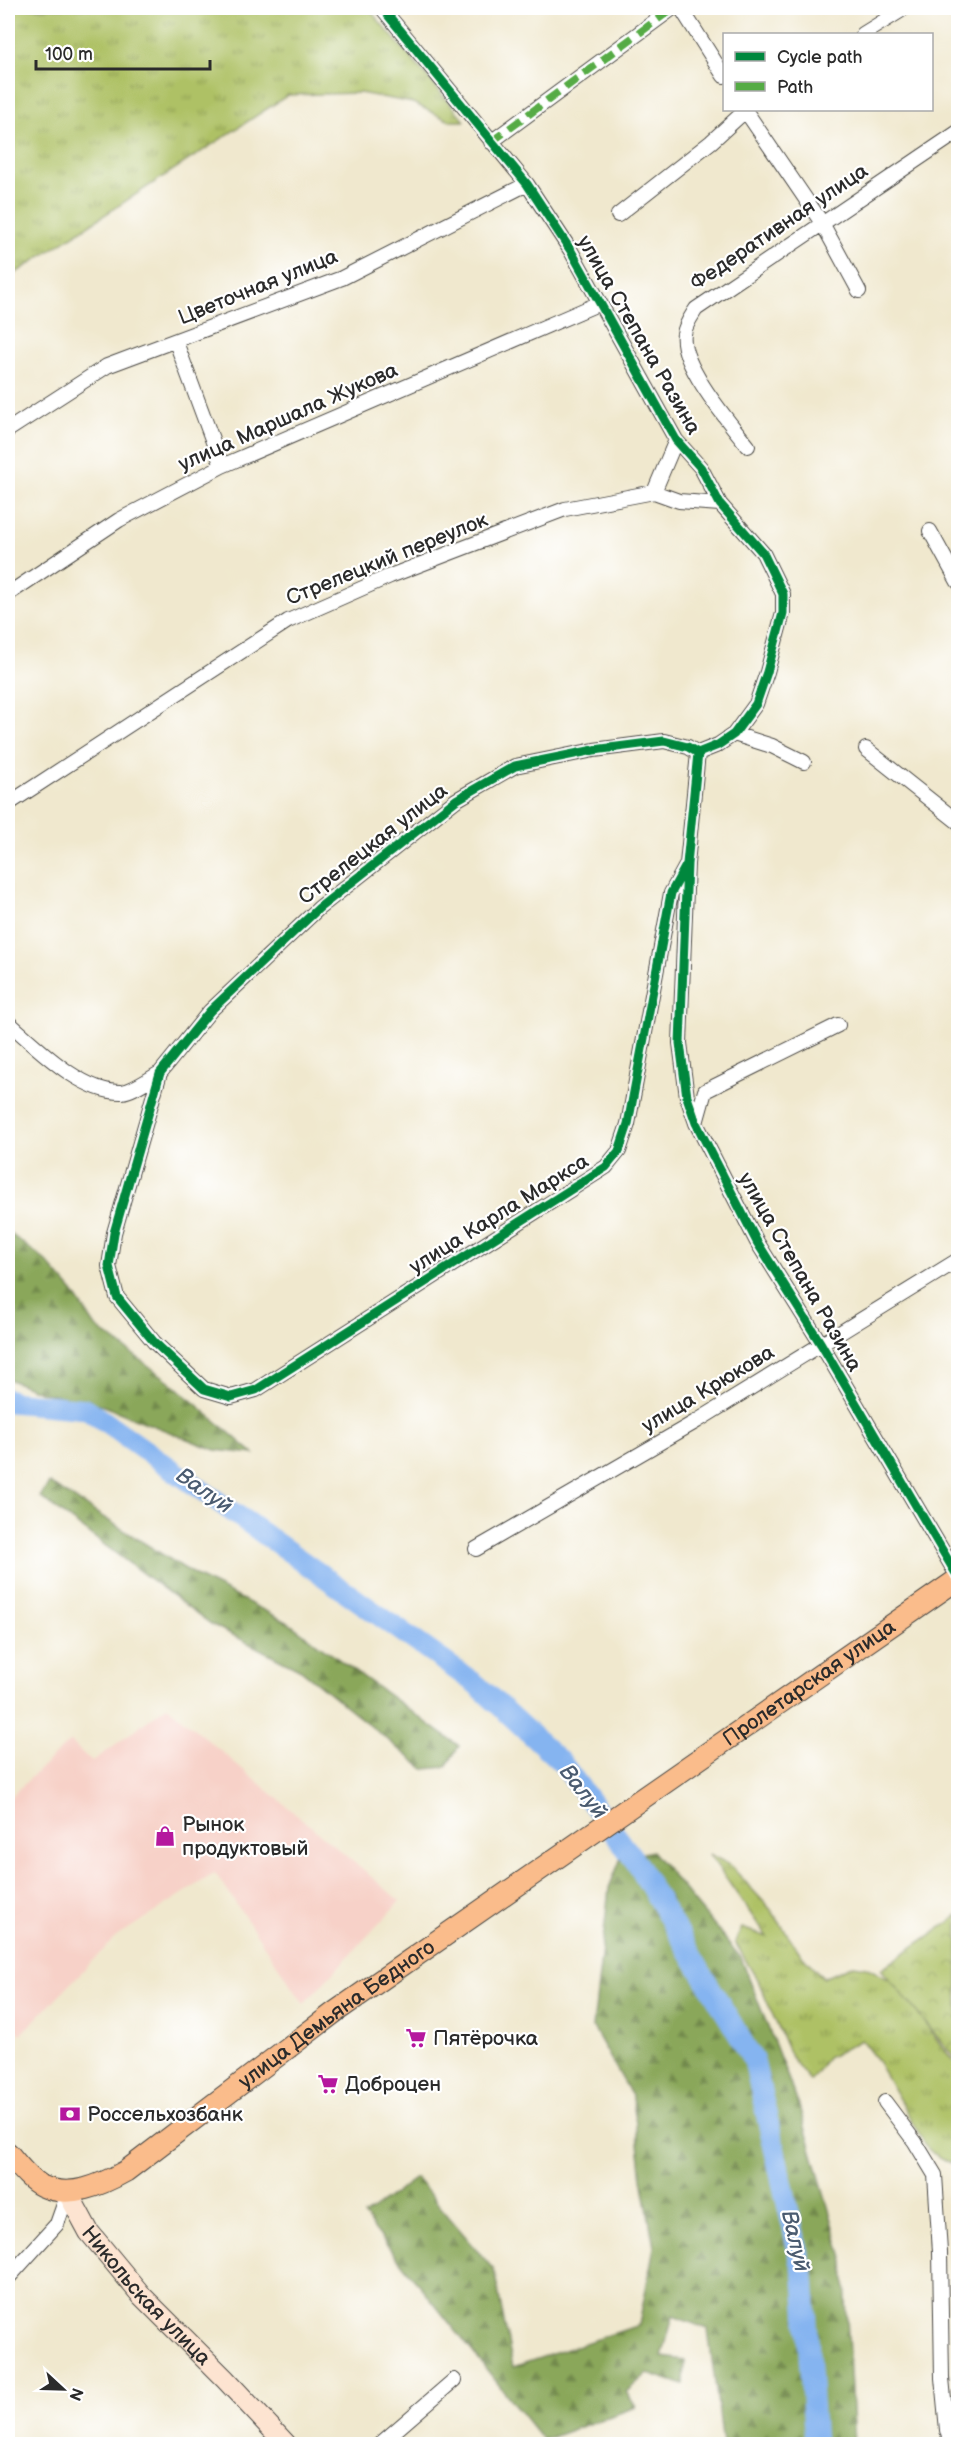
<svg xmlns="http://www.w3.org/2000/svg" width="966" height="2452" font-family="'Balsamiq Sans',sans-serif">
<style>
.built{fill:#f7d1c8}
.grass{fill:url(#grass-tufts);stroke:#6c7648;stroke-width:1.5}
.forest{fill:url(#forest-firs);stroke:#5a6942;stroke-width:1.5}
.park{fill:url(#park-crowns);stroke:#6c7648;stroke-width:1.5}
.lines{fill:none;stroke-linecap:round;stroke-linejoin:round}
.river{stroke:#85b4f0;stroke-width:21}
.minor-casing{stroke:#494743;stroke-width:16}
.secondary-casing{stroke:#494743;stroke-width:22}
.primary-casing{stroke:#494743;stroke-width:23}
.minor{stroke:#fff;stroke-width:14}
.secondary{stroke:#fde4d1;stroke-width:20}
.primary{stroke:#fabc8b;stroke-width:21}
.quiet{stroke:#54ab44;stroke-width:8;stroke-dasharray:15 8;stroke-linecap:butt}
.cycleway-casing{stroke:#fff;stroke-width:13}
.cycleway{stroke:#00873e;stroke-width:9}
.labels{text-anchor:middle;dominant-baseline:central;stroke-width:4.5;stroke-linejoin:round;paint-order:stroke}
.street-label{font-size:21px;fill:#2b2b2b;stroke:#fff}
.poi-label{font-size:21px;fill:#2b2b2b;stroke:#fff;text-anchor:start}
.water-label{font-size:22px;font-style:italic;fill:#4a5b70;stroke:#fff}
</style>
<defs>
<pattern id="grass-tufts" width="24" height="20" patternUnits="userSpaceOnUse" patternTransform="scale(1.5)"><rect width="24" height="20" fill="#aec165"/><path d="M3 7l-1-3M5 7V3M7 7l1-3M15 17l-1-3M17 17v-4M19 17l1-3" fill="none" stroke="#8e9d53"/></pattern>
<pattern id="forest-firs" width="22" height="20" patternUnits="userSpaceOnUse" patternTransform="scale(1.5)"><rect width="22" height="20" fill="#8aa75a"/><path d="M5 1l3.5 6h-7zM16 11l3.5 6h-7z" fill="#71884b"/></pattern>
<pattern id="park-crowns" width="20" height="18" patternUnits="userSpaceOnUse" patternTransform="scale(1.5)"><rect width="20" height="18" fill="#aec165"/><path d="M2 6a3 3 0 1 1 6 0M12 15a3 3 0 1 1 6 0" fill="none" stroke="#8e9d53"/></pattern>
</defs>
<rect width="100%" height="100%" fill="#fff"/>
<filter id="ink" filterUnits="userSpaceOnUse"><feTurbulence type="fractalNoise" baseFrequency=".0167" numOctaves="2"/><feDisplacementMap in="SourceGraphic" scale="12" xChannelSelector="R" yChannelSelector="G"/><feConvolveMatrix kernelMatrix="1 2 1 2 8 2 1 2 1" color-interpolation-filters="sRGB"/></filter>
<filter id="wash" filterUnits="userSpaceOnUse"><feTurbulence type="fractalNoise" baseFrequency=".008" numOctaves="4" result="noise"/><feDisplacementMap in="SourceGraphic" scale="24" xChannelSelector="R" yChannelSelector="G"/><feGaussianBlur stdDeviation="1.35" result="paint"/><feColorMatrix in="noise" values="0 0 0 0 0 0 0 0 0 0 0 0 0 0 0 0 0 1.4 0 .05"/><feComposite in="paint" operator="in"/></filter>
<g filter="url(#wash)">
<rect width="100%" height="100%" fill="#f0e8ce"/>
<!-- built -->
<path class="built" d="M167,1706l233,195 -96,103 -89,-131 -99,64 -95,97 -13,-12v-223l62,-58 22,21z"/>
<!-- grass -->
<path class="grass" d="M8,8h360l97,113h-15l-37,-18 -53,-10 -72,2 -280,183z
M709,1854l21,11 42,46 28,42 23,25 31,-13 12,2 26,14 22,23 17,28 27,35v100l-29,-16 -53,-92 -15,-19 -34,18 -17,23 -19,-24 -32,-74 -24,-41 7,-14 25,9z"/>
<!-- forest -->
<path class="forest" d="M8,1232l38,29 27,31 23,35 72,53 86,74 -39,-4 -114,-45 -61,-13 -32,-13z
M49,1483l149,94 89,45 172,124 -13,21 -22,2 -123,-99 -90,-46 -171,-127z
M652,1851l89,107 58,148 45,156 10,182h-131l-15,-115 -35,-13 -11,41 23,3 -1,25 -36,-12 -22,19 10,15 -93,33 -179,-224 52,-38 78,92 19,97 126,-42 15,-78 -12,-68 -9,-81 -40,-71 16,-139 12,-30z"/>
<!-- park -->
<path class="park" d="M958,1916v146l-77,-93z"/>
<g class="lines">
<!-- river -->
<path class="river" d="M8,1399l2,3 77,7 389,275 86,79 74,99 118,199 50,216 11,167"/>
</g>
</g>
<g filter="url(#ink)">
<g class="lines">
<!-- minor casing -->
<g class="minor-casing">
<path id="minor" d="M382,8l145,176 44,67 105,189 25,28 19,36 43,49 20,41v19l-16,59 -11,32 -22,30 -16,11 -20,8 -11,111 -7,179 7,54 9,26 61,119 64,102 137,233
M681,8l43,68
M863,34l42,-26
M745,110l77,113 37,68
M491,142l182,-134
M618,215l93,-73 35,-32
M176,342l46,124
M8,430l99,-64 235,-88 185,-94
M748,446c-18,-23 -69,-82 -64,-112 1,-9 7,-17 12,-25l262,-177
M654,492l22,-52
M930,531l28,51
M8,594l111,-74 103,-54 378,-163
M734,734l38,12 32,16
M866,749l92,73
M8,804l280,-183 102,-45 175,-67 89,-17 25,9 41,3
M687,864l-16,29 -43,231 -9,27 -13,16 -350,223 -25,7 -27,-8 -50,-47 -37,-45 -8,-31 5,-33 46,-160 50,-62 109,-103 137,-108 59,-34 79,-16 70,-9 24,6 10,6
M8,1022c29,25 73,71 114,70 11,-1 27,-13 38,-19
M696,1123l9,-32 133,-66
M476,1549l221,-128 261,-161
M885,2102l30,40 20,33 5,77 2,126 5,52 4,14
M8,2278l49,-54 11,-31
M380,2444l74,-64"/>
</g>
<!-- secondary casing -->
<g class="secondary-casing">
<g id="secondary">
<path id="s1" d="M68,2193l21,39 53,64 83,83 61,65"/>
</g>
</g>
<!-- primary casing -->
<g class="primary-casing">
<g id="primary">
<path id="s2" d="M8,2153c9,10 21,27 34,33 28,13 59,-1 84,-15l209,-159 623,-433"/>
</g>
</g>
<!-- minor -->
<use href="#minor" class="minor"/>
<!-- secondary -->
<use href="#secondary" class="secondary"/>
<!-- primary -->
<use href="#primary" class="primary"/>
<!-- quiet -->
<path class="quiet" d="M491,142l182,-134"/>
<!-- cycleway casing -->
<g class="cycleway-casing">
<path id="cycleway" d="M382,8l145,176 44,67 105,189 25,28 19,36 43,49 20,41v19l-16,59 -11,32 -22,30 -16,11 -20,8 -11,111 -7,179 7,54 9,26 61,119 64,102 137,233
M687,864l-16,29 -43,231 -9,27 -13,16 -350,223 -25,7 -27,-8 -50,-47 -37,-45 -8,-31 5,-33 46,-160 50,-62 109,-103 137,-108 59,-34 79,-16 70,-9 24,6 10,6"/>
</g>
<!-- cycleway -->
<use href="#cycleway" class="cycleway"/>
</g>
</g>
<!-- icons -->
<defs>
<g id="shop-bare" transform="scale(1.62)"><path d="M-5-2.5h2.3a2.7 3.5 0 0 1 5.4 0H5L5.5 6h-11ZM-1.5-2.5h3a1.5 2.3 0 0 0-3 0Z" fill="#b5179e" stroke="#fff" stroke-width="2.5" paint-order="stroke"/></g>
<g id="supermarket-bare" transform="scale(1.62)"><path d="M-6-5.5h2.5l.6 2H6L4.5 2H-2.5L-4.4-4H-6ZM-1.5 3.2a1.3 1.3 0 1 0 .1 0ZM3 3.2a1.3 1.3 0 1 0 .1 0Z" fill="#b5179e" stroke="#fff" stroke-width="2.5" paint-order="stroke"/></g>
<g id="bank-bare" transform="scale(1.62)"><path d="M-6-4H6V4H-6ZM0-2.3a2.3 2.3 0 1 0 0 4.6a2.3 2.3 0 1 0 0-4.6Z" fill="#b5179e" stroke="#fff" stroke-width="2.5" paint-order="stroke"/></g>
</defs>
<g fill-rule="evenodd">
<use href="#shop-bare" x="165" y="1836"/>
<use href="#supermarket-bare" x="416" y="2038"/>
<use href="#supermarket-bare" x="328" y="2084"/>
<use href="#bank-bare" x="70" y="2114"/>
</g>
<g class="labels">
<!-- street labels -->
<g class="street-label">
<text transform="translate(779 227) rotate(-34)">Федеративная улица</text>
<text transform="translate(258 287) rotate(-22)">Цветочная улица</text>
<text transform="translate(639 335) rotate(60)">улица Степана Разина</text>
<text transform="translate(288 417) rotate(-24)">улица Маршала Жукова</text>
<text transform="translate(387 559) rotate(-22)">Стрелецкий переулок</text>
<text transform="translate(373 844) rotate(-38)">Стрелецкая улица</text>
<text transform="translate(499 1214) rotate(-32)">улица Карла Маркса</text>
<text transform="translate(800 1272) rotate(60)">улица Степана Разина</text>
<text transform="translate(708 1389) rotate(-31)">улица Крюкова</text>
<text stroke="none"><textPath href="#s2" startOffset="976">Пролетарская улица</textPath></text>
<text stroke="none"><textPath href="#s2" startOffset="399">улица Демьяна Бедного</textPath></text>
<text stroke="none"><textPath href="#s1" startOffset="130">Никольская улица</textPath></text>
</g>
<!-- poi labels -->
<g class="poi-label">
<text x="182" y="1824">Рынок<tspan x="182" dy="24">продуктовый</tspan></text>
<text x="433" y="2038">Пятёрочка</text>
<text x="345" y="2084">Доброцен</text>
<text x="87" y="2114">Россельхозбанк</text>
</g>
<!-- water labels -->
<g class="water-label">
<text transform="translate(204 1491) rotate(35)">Валуй</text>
<text transform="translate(583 1792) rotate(52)">Валуй</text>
<text transform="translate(795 2241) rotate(77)">Валуй</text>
</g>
</g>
<!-- margin -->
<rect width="966" height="2452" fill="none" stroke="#fff" stroke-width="30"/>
<!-- legend -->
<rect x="723" y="33" width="210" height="78" fill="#ffffff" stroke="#aaaaaa" stroke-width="1.5"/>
<rect x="735" y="52" width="30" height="9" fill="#00873e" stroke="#aaaaaa" stroke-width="1.5"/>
<text x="777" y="63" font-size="18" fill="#2b2b2b">Cycle path</text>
<rect x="735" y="82" width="30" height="9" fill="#54ab44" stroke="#aaaaaa" stroke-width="1.5"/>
<text x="777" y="93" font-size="18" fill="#2b2b2b">Path</text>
<!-- north arrow -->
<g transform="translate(63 2389) rotate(112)" stroke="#ffffff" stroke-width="4.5" paint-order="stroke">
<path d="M0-4.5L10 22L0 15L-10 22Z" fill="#2b2b2b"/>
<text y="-9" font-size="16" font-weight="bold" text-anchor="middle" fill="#2b2b2b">N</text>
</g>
<!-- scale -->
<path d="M36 60v9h174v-9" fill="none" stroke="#2b2b2b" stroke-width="3"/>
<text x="45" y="60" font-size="18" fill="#2b2b2b" stroke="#ffffff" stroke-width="4.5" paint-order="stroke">100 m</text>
</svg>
